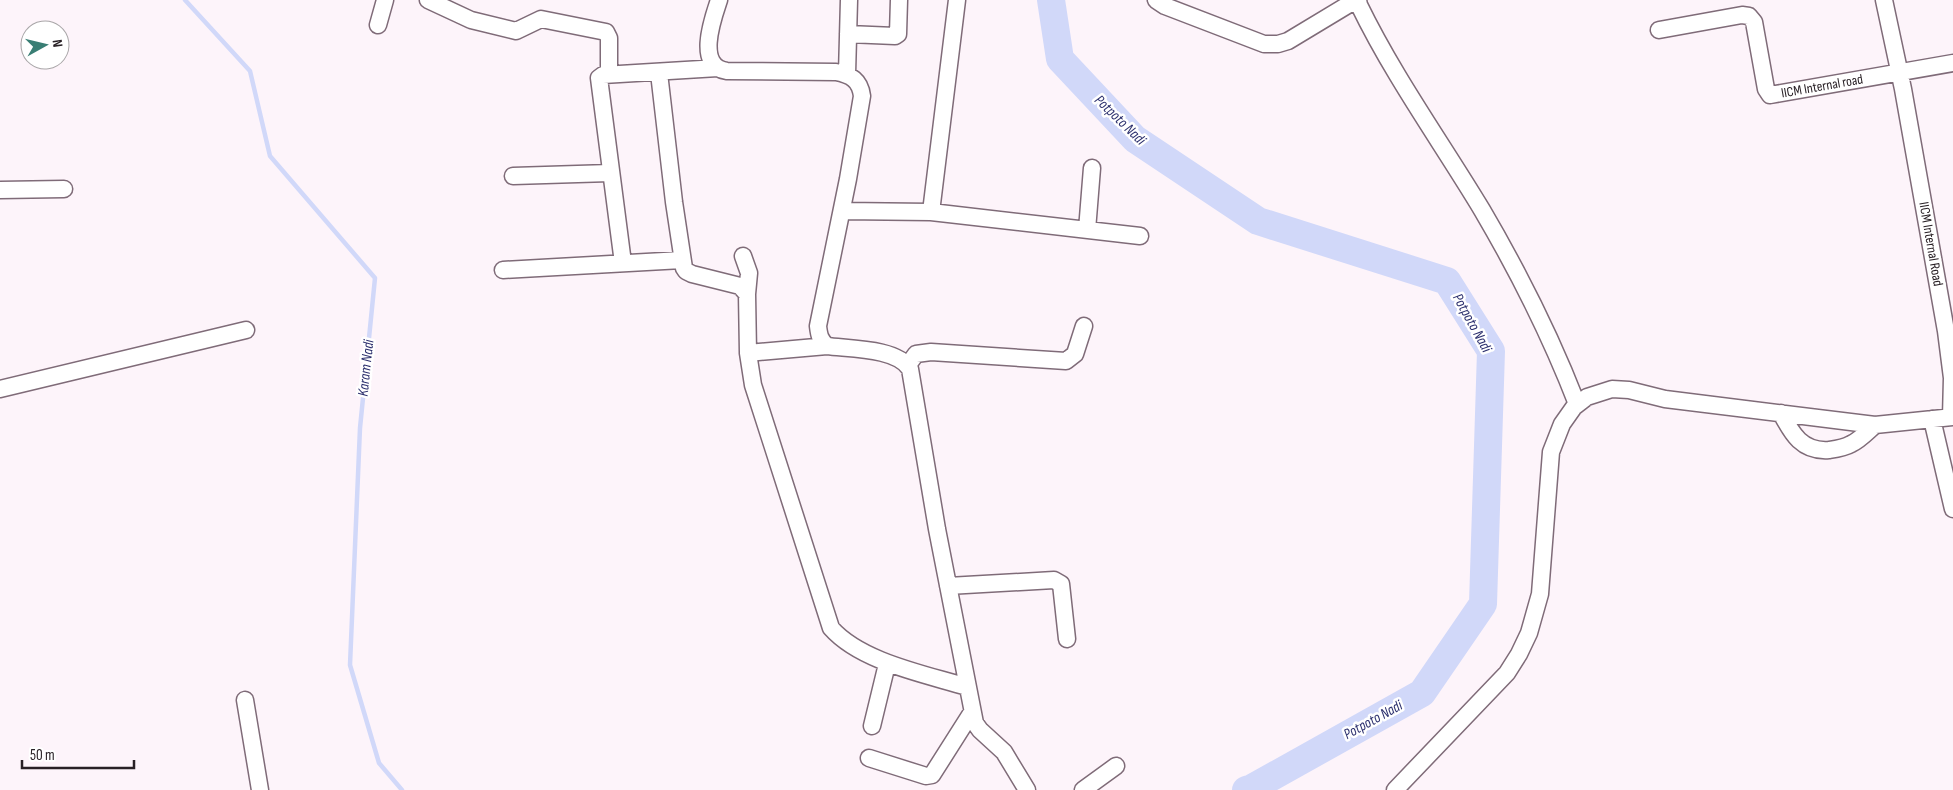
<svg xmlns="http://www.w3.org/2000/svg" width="1953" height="790" font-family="'Sofia Sans Condensed',sans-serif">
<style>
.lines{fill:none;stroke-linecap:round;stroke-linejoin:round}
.stream{stroke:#d1d8f9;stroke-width:4.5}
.river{stroke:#d1d8f9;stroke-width:28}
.minor-casing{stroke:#7f6b78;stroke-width:19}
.minor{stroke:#fff;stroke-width:16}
.labels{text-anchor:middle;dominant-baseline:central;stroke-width:5;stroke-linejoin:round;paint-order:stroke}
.street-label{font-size:14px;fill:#282025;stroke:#fff}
.water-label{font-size:15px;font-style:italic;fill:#2b2f6d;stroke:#fff}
</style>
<rect width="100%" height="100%" fill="#fdf4fa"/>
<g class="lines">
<!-- stream -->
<path class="stream" d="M185,0l65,71 20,85 105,122 -15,150 -10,237 29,98 23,27"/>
<!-- river -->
<path class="river" d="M1051,0l9,59 75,80 123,82 189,60 44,70 -8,253 -61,89 -170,95 -6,2"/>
<!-- minor casing -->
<g class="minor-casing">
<path id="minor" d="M428,0l43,20 45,11 25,-12 65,13 3,6v36
M719,0c-6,18 -24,67 8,71l109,1c15,3 24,8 26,24l-14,83 -30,147c1,9 2,14 9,20 23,3 70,2 83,23l27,160 38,194 5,7 24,22 23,38
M1156,0l9,6 99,38h14l10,-3 68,-41
M1358,0l1,5c35,72 82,137 123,205 37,63 69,127 95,194
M1884,0l19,89 43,242 6,47 -1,39
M378,25l7,-25
M1659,30l83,-15 7,1 5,6 12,67 4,6 183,-32
M848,34l47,2 3,-2 1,-34
M659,73l15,129 10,66 2,3 6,3 48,12 7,8 1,59 5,32 78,243c30,34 94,46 136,59
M847,74l2,-74
M513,176l97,-3
M0,190l64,-1
M842,211l89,1 209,24
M931,212l26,-212
M1087,230l5,-62
M743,256l6,17 -2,21
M623,263l-24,-185 4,-3 115,-7
M503,270l179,-10
M748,353l79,-7
M908,365l8,-11 15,-2 135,9 9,-7 9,-28
M0,389l246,-59
M1781,413c11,21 21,39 48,37 7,-1 15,-2 22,-6 9,-4 17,-13 24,-19
M1932,419l21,90
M948,586l106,-6 7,4 6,55
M245,700l15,90
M872,726l15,-62
M869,758l57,18 6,-1 40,-63
M1083,790l33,-24
M1395,790l112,-117 12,-19 10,-21 11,-39 11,-142 11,-28 12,-17 13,-10 25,-8 17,1 36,9 210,26 78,-8"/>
</g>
<!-- minor -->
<use href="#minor" class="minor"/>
</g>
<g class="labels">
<!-- street labels -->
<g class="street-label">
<text transform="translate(1822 86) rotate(-10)">IICM Internal road</text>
<text transform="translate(1931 244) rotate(80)">IICM Internal Road</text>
</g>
<!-- water labels -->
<g class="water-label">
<text transform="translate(1120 120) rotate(44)">Potpoto Nadi</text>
<text transform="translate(1472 323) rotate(61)">Potpoto Nadi</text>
<text transform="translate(366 368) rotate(-84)">Karam Nadi</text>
<text transform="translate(1373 720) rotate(-29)">Potpoto Nadi</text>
</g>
</g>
<!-- north arrow -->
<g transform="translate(45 45) rotate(82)"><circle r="24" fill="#ffffff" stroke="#a9a6a8"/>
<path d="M0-4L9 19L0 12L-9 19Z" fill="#397e74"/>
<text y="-8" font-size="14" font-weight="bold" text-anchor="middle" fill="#282025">N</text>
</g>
<!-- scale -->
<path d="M22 760v8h112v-8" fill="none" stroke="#282025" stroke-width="2.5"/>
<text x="30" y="760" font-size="15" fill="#282025" stroke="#ffffff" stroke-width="4" paint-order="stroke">50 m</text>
</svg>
